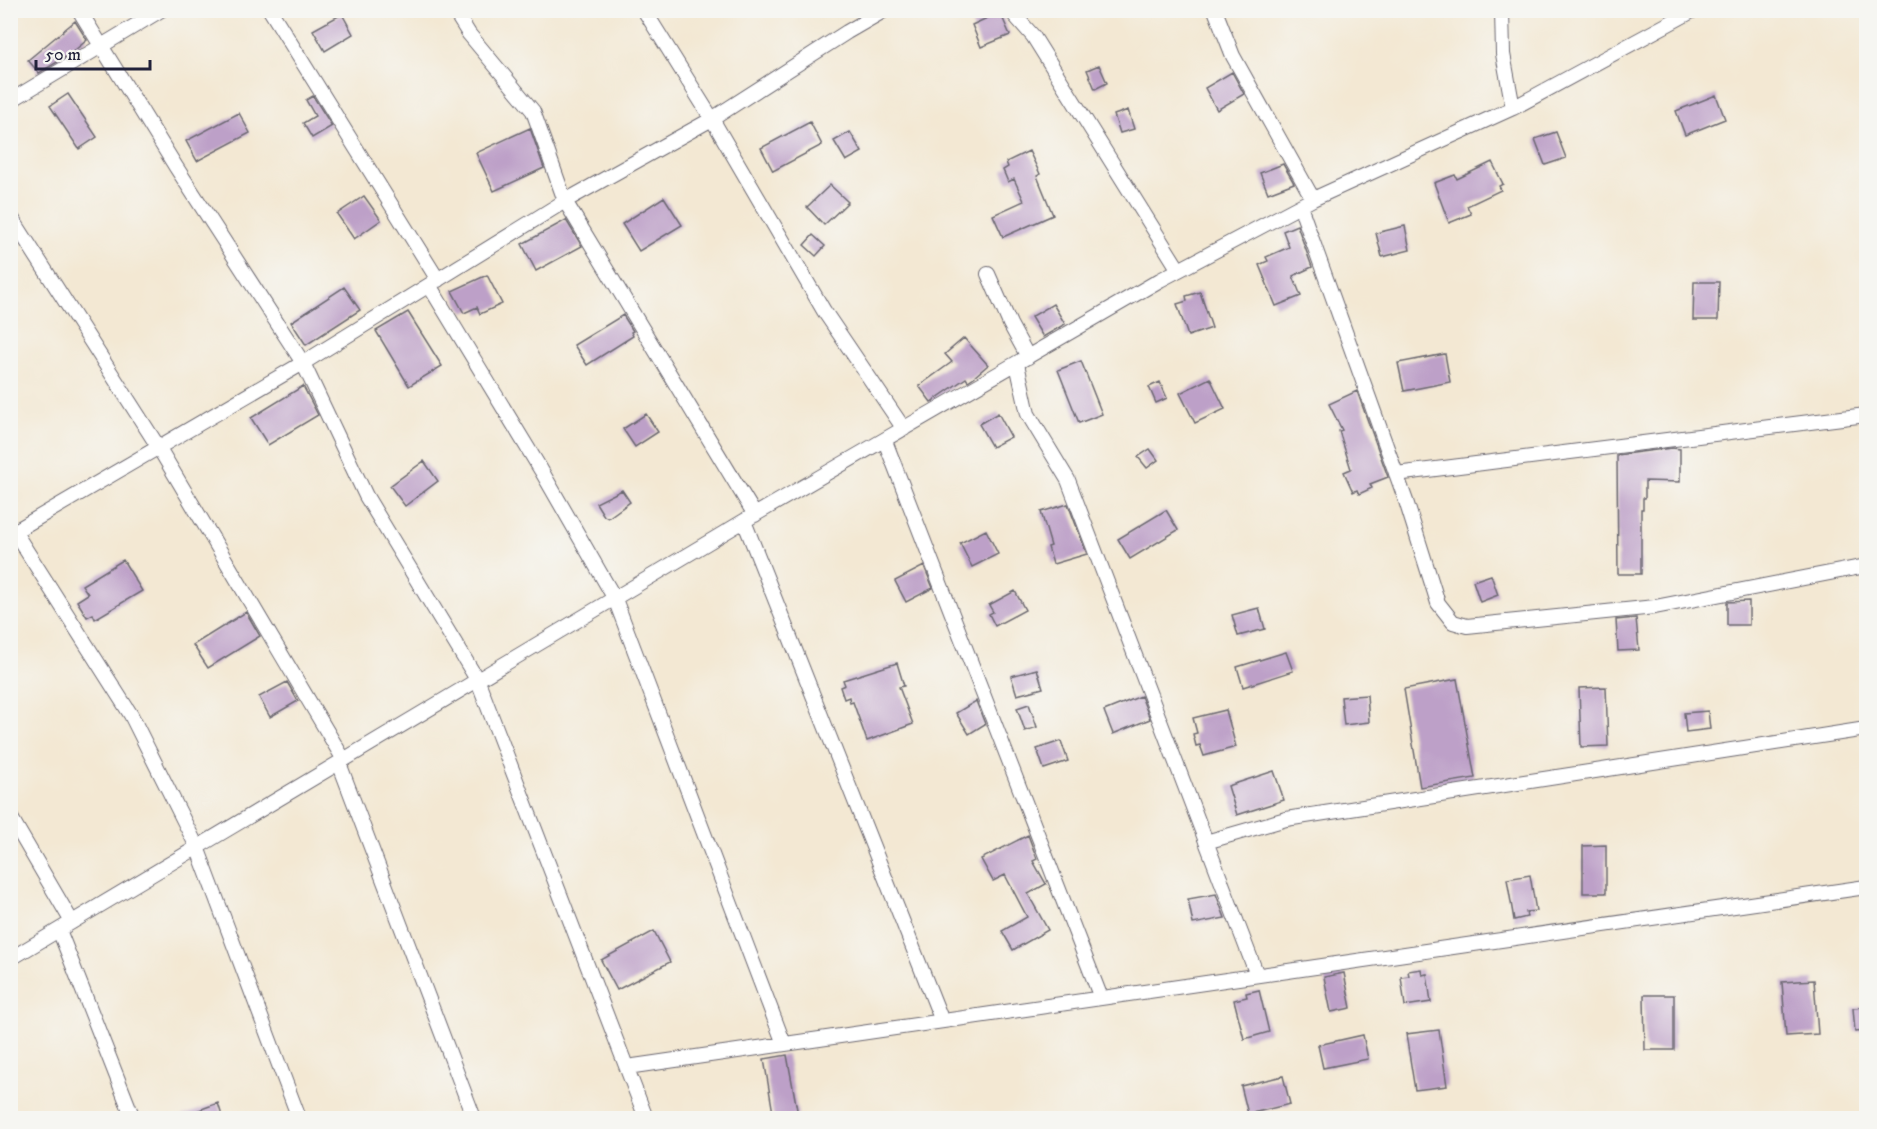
<svg xmlns="http://www.w3.org/2000/svg" width="1877" height="1129" font-family="'IM FELL DW Pica',serif">
<style>
.building{fill:#bda0c8}
.lines{fill:none;stroke-linecap:round;stroke-linejoin:round}
.minor-casing{stroke:#6b6770;stroke-width:16}
.minor{stroke:#fff;stroke-width:14}
</style>
<rect width="100%" height="100%" fill="#f6f6f2"/>
<filter id="ink" filterUnits="userSpaceOnUse"><feTurbulence type="fractalNoise" baseFrequency=".0167" numOctaves="2"/><feDisplacementMap in="SourceGraphic" scale="12" xChannelSelector="R" yChannelSelector="G"/><feConvolveMatrix kernelMatrix="1 2 1 2 8 2 1 2 1" color-interpolation-filters="sRGB"/></filter>
<filter id="wash" filterUnits="userSpaceOnUse"><feTurbulence type="fractalNoise" baseFrequency=".008" numOctaves="4" result="noise"/><feDisplacementMap in="SourceGraphic" scale="24" xChannelSelector="R" yChannelSelector="G"/><feGaussianBlur stdDeviation="1.35" result="paint"/><feColorMatrix in="noise" values="0 0 0 0 0 0 0 0 0 0 0 0 0 0 0 0 0 1.4 0 .05"/><feComposite in="paint" operator="in"/></filter>
<g filter="url(#wash)">
<rect width="100%" height="100%" fill="#f3e8d3"/>
<g id="blocks">
<!-- building -->
<path class="building" d="M1000,12l10,23 -29,12 -9,-22z
M342,14l11,20 -28,17 -12,-21z
M75,21l12,19 -18,15 -30,18 -11,-13z
M1099,65l8,18 -12,6 -8,-19z
M1232,72l12,22 -27,16 -12,-22z
M68,94l29,43 -18,12 -29,-43z
M1716,95l9,24 -40,16 -9,-24z
M313,96l19,30 -20,12 -9,-15 12,-7 -9,-16z
M1128,110l6,19 -14,4 -6,-18z
M239,113l11,20 -53,28 -11,-20z
M810,122l12,23 -49,26 -12,-23z
M530,128l14,40 -50,23 -18,-38z
M850,132l12,20 -16,9 -12,-20z
M1556,132l10,26 -21,7 -10,-26z
M1029,151l11,23 -3,2 16,39 -50,22 -10,-22 31,-14 -10,-22 -6,3 -5,-12 5,-3 -2,-5z
M1492,162l11,22 -4,2 2,4 -34,16 4,8 -22,9 -15,-40 21,-8 2,4z
M1283,164l11,19 -26,10 -8,-20z
M830,185l18,17 -24,23 -17,-18z
M364,196l17,24 -27,19 -17,-25z
M664,197l18,28 -43,26 -17,-27z
M566,220l16,26 -46,25 -14,-27z
M1297,225l15,42 -19,9 8,20 -25,10 -17,-41 9,-4 -2,-4 23,-10 -6,-16z
M1405,226l5,24 -28,7 -6,-24z
M813,235l12,11 -9,10 -12,-11z
M487,275l15,29 -22,10 -3,-7 -13,6 -12,-22z
M1694,282h25l-1,38h-25z
M344,287l16,23 -54,35 -15,-23z
M1200,292l12,36 -24,8 -11,-32 10,-3 -1,-5z
M1053,304l12,20 -22,13 -12,-20z
M408,312l34,54 -33,20 -33,-55z
M623,315l10,16 -2,1 2,4 -46,29 -13,-20z
M964,338l24,27 -14,12 -6,4 -2,-3 -35,24 -12,-16 33,-24 -7,-8z
M1445,354l5,28 -46,9 -6,-28z
M1081,361l21,53 -23,9 -21,-53z
M1210,378l15,31 -30,14 -15,-30z
M1160,382l7,16 -11,5 -7,-16z
M303,386l15,29 -50,30 -17,-27z
M1357,391l31,86 -18,7 2,4 -13,6 -2,-4 -4,2 -9,-20 7,-3 -12,-38 3,-1 -13,-26z
M998,413l13,24 -19,10 -13,-23z
M646,414l12,18 -23,15 -12,-18z
M1672,448l8,1v33l-35,-1v17h-2v11h-2v65h-23l-1,-119z
M1150,449l8,11 -11,8 -9,-11z
M424,461l14,20 -33,25 -15,-20z
M622,490l8,12 -22,16 -4,-2 -8,-13z
M1068,504l19,50 -34,10 -5,-17 3,-1 -10,-34z
M1166,510l12,20 -48,29 -12,-20z
M986,530l12,24 -26,13 -12,-24z
M123,560l19,31 -47,28 -2,-5 -6,3 -10,-16 11,-7 -6,-9z
M924,566l9,22 -27,14 -11,-21z
M1491,575l7,20 -18,7 -7,-21z
M1015,591l10,19 -30,16 -6,-12 4,-2 -4,-7z
M1749,601v24h-22v-23z
M1259,608l6,21 -27,7 -6,-21z
M246,612l14,24 -52,32 -15,-23z
M1636,618l3,32 -21,1 -2,-31z
M1286,652l7,19 -50,16 -6,-20z
M897,663l7,23 -5,1 14,37 -46,17 -14,-39 -3,1 -1,-6 -5,2 -4,-12 5,-2 -2,-5z
M1037,669l6,19 -26,7 -6,-19z
M1457,679l18,99 -55,9 -16,-98z
M287,682l11,19 -28,16 -11,-20z
M1606,687l2,59 -27,1 -2,-59z
M1367,695l2,27 -25,3 -3,-28z
M1141,696l9,23 -37,15 -9,-23z
M976,701l9,23 -16,10 -13,-21z
M1029,704l8,23 -12,4 -8,-23z
M1226,710l10,37 -32,9 -4,-11 -4,1 -3,-12 4,-1 -4,-15z
M1708,711l2,18 -24,3 -2,-19z
M1061,741l7,20 -24,8 -7,-20z
M1274,771l10,29 -47,15 -9,-29z
M1028,835l9,24 -4,2 13,23 -18,10 20,36 -35,20 -11,-19 25,-14 -22,-42 -12,6 -12,-22z
M1606,845v48h-23v-47z
M1530,875l6,36 -10,1 1,5 -13,3 -7,-41z
M1216,894l9,24 -32,6 -5,-25z
M654,931l16,31 -53,28 -16,-30z
M1421,969l1,6 5,-1 4,28 -26,4 -4,-29 8,-1 -1,-5z
M1344,973l7,35 -20,4 -7,-35z
M1814,980l4,54 -32,2 -4,-54z
M1259,990l10,42 -25,7 -10,-39 13,-3 -1,-4z
M1644,995h30v55h-29z
M1866,1007v24l-11,1 -2,-24z
M1439,1030l8,56 -32,4 -9,-56z
M1363,1035l5,24 -45,9 -5,-23z
M787,1055l11,60 -24,4 -10,-60z
M1283,1076l7,28 -42,10 -7,-28z
M218,1103l5,16h-43v-2z"/>
</g>
</g>
<g filter="url(#ink)">
<use href="#blocks" fill-opacity="0" stroke="#6b6770" stroke-width="1.5"/>
<g class="lines">
<!-- minor casing -->
<g class="minor-casing">
<path id="minor" d="M79,10l97,157 127,196 63,133 112,185 168,437
M270,10l168,270
M644,10l68,109 112,192 80,118
M1010,10l23,26 146,234
M1215,10l18,46 80,143
M1502,10l1,44 10,54
M10,101l151,-91
M1300,206l106,295 32,102 15,19 14,4 188,-19 211,-41
M10,215l149,233 185,312
M988,274l22,50 18,33
M429,285l112,185 74,129 169,445
M1017,364l11,50 40,66 189,495
M885,441l216,557
M1396,474l470,-59
M755,515l-190,-314 147,-82 135,-87 38,-22
M744,521l198,500
M14,531l117,184 66,132 102,271
M10,534l293,-171 262,-162 -32,-90 -64,-77 -15,-24
M339,763l135,355
M10,816l62,106
M1206,842l80,-23 580,-90
M59,930l74,188
M10,959l734,-438 416,-241 153,-81 200,-91 181,-98
M627,1067l1239,-180"/>
</g>
<!-- minor -->
<use href="#minor" class="minor"/>
</g>
</g>
<!-- margin -->
<rect width="1877" height="1129" fill="none" stroke="#f6f6f2" stroke-width="36"/>
<!-- scale -->
<path d="M36 60v9h114v-9" fill="none" stroke="#22223b" stroke-width="3"/>
<text x="45" y="60" font-size="18" fill="#22223b" stroke="#f6f6f2" stroke-width="4.5" paint-order="stroke">50 m</text>
</svg>
